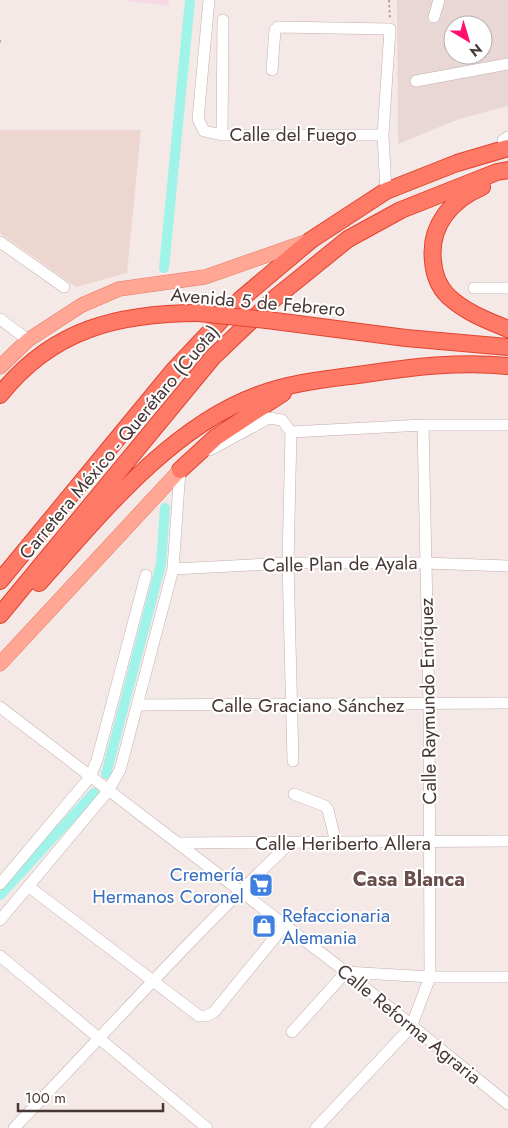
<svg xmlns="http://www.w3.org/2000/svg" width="508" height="1128" font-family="Jost,sans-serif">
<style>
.residential{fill:#e8d7d4;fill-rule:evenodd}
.education{fill:#edd5d0}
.medical{fill:#f5d9e4}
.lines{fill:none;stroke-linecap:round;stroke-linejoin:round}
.canal{stroke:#a0f3e8;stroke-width:10}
.minor-casing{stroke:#c3afac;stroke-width:12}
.major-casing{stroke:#e87760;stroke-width:15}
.highway-casing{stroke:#e34331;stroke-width:18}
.path{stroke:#c29e99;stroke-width:2;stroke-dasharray:2.5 2.5;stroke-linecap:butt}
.minor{stroke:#fff;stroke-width:11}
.major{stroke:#ffa794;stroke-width:14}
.highway{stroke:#ff7a66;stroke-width:16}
.highway-bridge-casing{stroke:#e34331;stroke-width:18;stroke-linecap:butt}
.highway-bridge{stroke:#ff7a66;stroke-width:16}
.labels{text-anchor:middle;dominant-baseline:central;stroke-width:4;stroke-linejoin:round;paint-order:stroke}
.street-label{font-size:19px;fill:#473735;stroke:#fff}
.shop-label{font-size:19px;fill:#366cbe;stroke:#fff;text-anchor:end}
.neighbourhood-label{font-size:20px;font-weight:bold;fill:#6a4e4c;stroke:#fff}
</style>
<rect width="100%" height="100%" fill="#f4e9e6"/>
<!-- residential -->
<path class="residential" d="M397,0h111v106l-49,13 -61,25zM453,25h30v30h-30z"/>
<!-- education -->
<path class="education" d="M0,130h141l-14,143 -51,14 -76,-54z"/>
<!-- medical -->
<path class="medical" d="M122,0h47l-1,6z"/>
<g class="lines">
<!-- canal -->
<path class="canal" d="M164,268l26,-268
M106,774l55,-210 4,-56
M0,895l94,-102"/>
<!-- minor casing -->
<g class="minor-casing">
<path id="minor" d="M209,0l-11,119 6,12 18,4h161
M434,17l5,-17
M272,70l3,-40 3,-3 112,2 -7,106 3,56
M416,81l92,-17
M222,135l1,-115
M503,140l5,-3
M0,242l64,45
M474,288h34
M0,319l28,21
M291,432l132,-7h85
M210,450l59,-32 13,2 9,12 -3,131 5,198
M173,569l115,-6h137l83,3
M137,705l371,-2
M0,707l346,265 162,132
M294,794l31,12 3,4 8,33
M178,843l330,-2
M0,884l90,-107 7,-17 49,-185
M28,886l171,130h7l8,-4 71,-87
M0,920l108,-129 12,-21 53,-201 7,-99 2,-1
M0,956l207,172
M292,1032l54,-60 84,5h78
M14,1128c91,-95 179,-193 275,-284
M316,1128l95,-101 19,-50 -1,-272 -6,-280"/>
</g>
<!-- major casing -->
<g class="major-casing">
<path id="major" d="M0,367l28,-27 54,-35 37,-16 86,-12 100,-35
M0,664l180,-194"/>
</g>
<!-- highway casing -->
<g class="highway-casing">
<path id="highway" d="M482,187c-31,13 -53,39 -49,74 1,13 5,25 15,35 17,16 38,24 60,33
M267,320l139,18 102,9
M0,395c52,-66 119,-82 199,-82
M180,470l36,-33 67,-44
M0,581l173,-210 68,-72 70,-59 75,-49 71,-28 51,-15
M39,583c60,-67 131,-156 219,-188 34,-13 71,-16 107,-21 46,-7 96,-13 143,-8
M0,615l213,-258 62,-59 73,-59 53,-29 96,-38 11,-2"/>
</g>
<!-- path -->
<path class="path" d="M389,0l1,19
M0,40v4"/>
<!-- minor -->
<use href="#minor" class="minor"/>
<!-- major -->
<use href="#major" class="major"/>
<!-- highway -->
<use href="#highway" class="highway"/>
<!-- highway-bridge casing -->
<g class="highway-bridge-casing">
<path id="highway-bridge" d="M199,313l68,7"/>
</g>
<!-- highway-bridge -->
<use href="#highway-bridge" class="highway-bridge"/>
</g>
<!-- icons -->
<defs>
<g id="supermarket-square" transform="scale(1.25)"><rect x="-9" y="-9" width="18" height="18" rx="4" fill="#3f7fe0" stroke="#fff"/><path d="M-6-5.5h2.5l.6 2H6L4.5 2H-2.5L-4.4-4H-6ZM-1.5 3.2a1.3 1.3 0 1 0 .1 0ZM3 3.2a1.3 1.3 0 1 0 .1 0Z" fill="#fff"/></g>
<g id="shop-square" transform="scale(1.25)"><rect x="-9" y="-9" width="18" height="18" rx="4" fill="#3f7fe0" stroke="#fff"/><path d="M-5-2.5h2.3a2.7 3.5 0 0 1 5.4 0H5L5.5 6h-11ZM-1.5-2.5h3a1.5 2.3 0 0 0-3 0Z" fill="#fff"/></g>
</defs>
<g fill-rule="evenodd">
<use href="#supermarket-square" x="261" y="885"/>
<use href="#shop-square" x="264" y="926"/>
</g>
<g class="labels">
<!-- street labels -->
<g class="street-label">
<text x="293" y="134">Calle del Fuego</text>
<text transform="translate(258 302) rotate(5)">Avenida 5 de Febrero</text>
<text transform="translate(119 442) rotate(-50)">Carretera México - Querétaro (Cuota)</text>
<text transform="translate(340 564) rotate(-1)">Calle Plan de Ayala</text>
<text transform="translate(428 701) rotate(-91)">Calle Raymundo Enríquez</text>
<text x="308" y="705">Calle Graciano Sánchez</text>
<text x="343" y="843">Calle Heriberto Allera</text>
<text transform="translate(409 1024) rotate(39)">Calle Reforma Agraria</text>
</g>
<!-- shop labels -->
<g class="shop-label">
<text x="244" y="874">Cremería<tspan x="244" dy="22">Hermanos Coronel</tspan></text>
<text x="282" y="915" text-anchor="start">Refaccionaria<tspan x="282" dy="22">Alemania</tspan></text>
</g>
<!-- neighbourhood labels -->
<g class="neighbourhood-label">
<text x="409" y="879">Casa Blanca</text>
</g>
</g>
<!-- north arrow -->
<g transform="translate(468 40) rotate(142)"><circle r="24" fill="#ffffff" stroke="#b5afae"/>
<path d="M0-4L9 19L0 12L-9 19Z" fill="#ff126d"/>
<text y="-8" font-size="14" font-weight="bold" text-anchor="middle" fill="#473735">N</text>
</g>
<!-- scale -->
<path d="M18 1103v8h145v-8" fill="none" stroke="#473735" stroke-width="2.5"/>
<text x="25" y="1103" font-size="15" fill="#473735" stroke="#ffffff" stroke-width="4" paint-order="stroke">100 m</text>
</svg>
